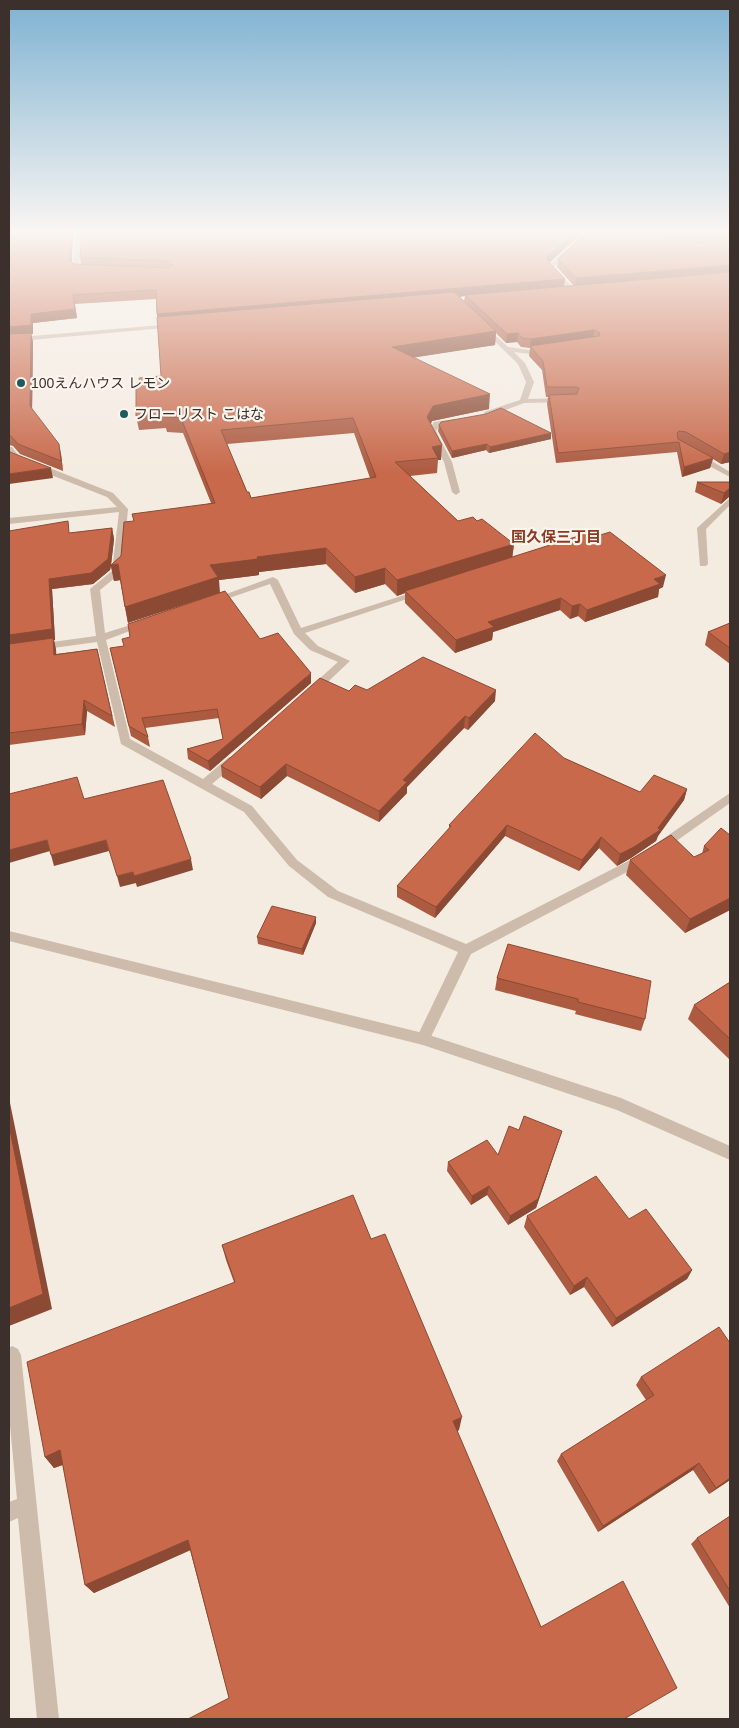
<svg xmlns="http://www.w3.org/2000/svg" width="739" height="1728" font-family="Arial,'Noto Sans JP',sans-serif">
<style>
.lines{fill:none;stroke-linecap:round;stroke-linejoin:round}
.minor{fill:#cdbbac;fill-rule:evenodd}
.tertiary{fill:#cdbbac;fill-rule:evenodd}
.wall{fill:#ac5a40;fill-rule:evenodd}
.shaded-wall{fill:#8c4a34}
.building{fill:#c8694b;stroke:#8c4a34;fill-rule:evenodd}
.poi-dot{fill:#1f5a5e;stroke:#fbf5ee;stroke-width:2}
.labels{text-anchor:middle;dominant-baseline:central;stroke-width:4.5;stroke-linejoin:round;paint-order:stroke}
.far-poi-label{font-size:14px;fill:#3b302b;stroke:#fbf5ee;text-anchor:start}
.far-neighbourhood-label{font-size:15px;font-weight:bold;fill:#8c3b22;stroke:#fbf5ee}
</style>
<rect width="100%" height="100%" fill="#f4ebe1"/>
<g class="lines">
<!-- minor -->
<path class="minor" d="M75,232h6l1,7 -3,28 10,2v2l-16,-2z
M591,232h7l-15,8 -29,27 22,24 -5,1 -24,-25 32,-29z
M482,327h4l22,20 22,3 19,-3v4l-19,3 -16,-2 11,11 9,19 -6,17 35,-1h3v4l-42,1 -34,13h-6v-4l36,-12 6,-18 -8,-18 -36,-35z
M455,419h3v4l-18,3 -4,5 16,31 8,30 -4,3 -4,-3 -8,-30 -16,-31 6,-9z
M9,447h3l7,9 94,37 15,16 -6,63 -22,18 5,43 38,-12 5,3 -42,16 24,99 73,40 26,-22h8l2,3 -2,3 -25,21 40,22 45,54 41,31 128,53 172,-88h8l2,3 -2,3 -175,92 -43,89 -5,2 -5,-2 -2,-4 42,-87 -130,-55 -39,-31 -45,-54 -123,-68 -24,-102 -88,12v-6l87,-12 -6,-47 22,-18 7,-59 -110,12v-6l108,-11 -10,-10 -94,-37 -4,-6z
M694,454h6l30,18v5l-36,-19z
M730,498v7l-24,24 2,35 -2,2h-6l-3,-38z
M273,577l5,3 23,48 116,-37h6l2,2 -120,40 13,13 32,15 -34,32 -4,1 -5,-3 1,-2 30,-27 -28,-12 -16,-16 -24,-50 -55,19h-6l-2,-2z
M730,793v10l-65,46h-8l-2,-3 2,-3z
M12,1346l6,3 3,6 38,364h-22l-19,-201 -9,4v-20l8,-3 -8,-84v-67z"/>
<!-- tertiary -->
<path class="tertiary" d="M173,324l2,1v2l-166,15v-4z
M9,931l414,102 198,65 109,48v14l-113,-50 -194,-65 -414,-104z"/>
</g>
<!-- wall -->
<path class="wall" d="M9,232h64l-1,30 2,2 7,1 -1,-8 3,-22 -1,-3h648v230l-9,2 -8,-5 -3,9 -28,9 -5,-25 -121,11 -9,-59 1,-7h-2l-4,-27 -13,-14 1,-8 -9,-1 -4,-5 -11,1 -10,-10 -1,12 -81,12 75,52 -57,12 -1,3 10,36h-3l-1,13 -27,3 48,45h19l37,23 -2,13 151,30 -4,2 -1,8 -73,25 -7,-6 -8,3 -10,-9 -67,22 -1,8 -37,13 -50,-50v-10l-8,3 -12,-12 -30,9 -29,-29 -67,8v3l-40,5 -91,43 -8,-43 -6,1 -3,-15 -1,4 -17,14 -41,5 3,51h-1l2,14 41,-5 18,78 -28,-16 -2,24 -76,10v-214l61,2 42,-5 2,11 -3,26 10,-9 13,-35 77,-18 -28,-70 -16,-1 -1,-4 -27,2 -3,-14 4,-33 21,-7 -5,-77 -81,5 2,14 -44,5v11h-2l2,8 -1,67 29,45 2,17 -43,-17 -7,-8 -4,-1v1zM588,232l-30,27 -1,8 17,19 -10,1 -15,-25 29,-25zM654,233l14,5 -6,-1zM465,296l-1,5 -4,-4zM354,433l16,45 -119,20 -4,-6 -20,-48z
M439,425l112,14 -62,14 -3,-3 -34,8 -14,-27z
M697,482h33v14l-9,8 -26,-12z
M730,623v41l-25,-19 3,-13z
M260,639l51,44 -101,88 -22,-12 -1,-10 36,-10 -4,-21 -74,10 3,9 2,10 -19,-11 -21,-88z
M367,690l128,11 -27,29 -4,-2 -57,59v6l-28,29 -92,-46 -26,23 -39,-22 -1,-11 128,-75z
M564,758l76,34 47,-3 -3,11 -26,36 -2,5 -25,17 -14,8 -18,-18 -20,23 -74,-35 -70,82 -38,-21v-11l52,-57v-4z
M730,835v75l-45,23 -59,-58 4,-15 64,-3 8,-3 2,-8z
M316,923l-13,32 -45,-11 -1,-7z
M508,944l137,75 -4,12 -66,-17 1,-3 -81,-21 2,-12z
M730,982v78l-42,-41 6,-14z
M519,1130l43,1 -26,77 -28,17 -21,-30 -16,10 -24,-34 1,-9 50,-7z
M527,1216l102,3 63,51 -5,9 -75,48 -28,-40 -14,8 -46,-68z
M371,1239l88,191 -2,1 84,196 136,61 -448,10 -39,-148 -96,43 -9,-8 -22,-120 -9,3 -9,-11 189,-175 -8,-22 -4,-15z
M730,1343v137l-21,14 -16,-24 -95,62 -41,-71 4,-7 85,-54 -10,-15 5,-8z
M730,1516v92l-39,-64 6,-6z"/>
<!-- shaded-wall -->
<path class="shaded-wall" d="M71,232h2l-2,37 -2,-9z
M575,232h13l-10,5 -32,29 1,-9z
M730,265v8l-155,14 1,-9z
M565,279l-1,9 -99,7v1l-307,27 -1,-9z
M73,295l4,23 -44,5v11h-2l2,8 -1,73 -23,-79v-9l22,-13z
M594,330l-1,9 -63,7v2l1,-9z
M496,331l-1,14 -103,16v-14z
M518,333l-1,9 -11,1 1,-9z
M490,394l-1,15 -57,12 -6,11 1,-15 6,-11z
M551,433v6l-62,14 1,-6z
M59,444l2,10 2,17 -2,-10z
M487,444l-1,6 -34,8v-7z
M442,445l-1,15h-3v-2l-6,-11z
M730,452v10l-9,2 3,-10z
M713,458l-3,10 -28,9 2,-10z
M51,468l2,10 -44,6v-10z
M730,488v8l-9,8 3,-11z
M112,528l2,11 -3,26 7,-1 3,16 -7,1 -3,-15 -1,4 -17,14 -41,5 3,51h-1l2,9 1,17 -48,-20v-11l40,-56z
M514,544l-2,16 -107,31v2l-8,3v-16z
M326,548v16l-67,8v3l-40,5 1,13 -92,30 -3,-16 85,-42 47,-8z
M385,568v16l-30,9v-16z
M666,575l-3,12 -4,2 -1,8 -73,25 2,-12 67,-31z
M561,598l-1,12 -67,22 -1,8 -37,13 1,-13 32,-18z
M580,604l-2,12 -8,3 2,-13z
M311,673v10l-101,88 -2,-10z
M496,690l-1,11 -27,29 1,-12z
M84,700l3,11 -2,24 -3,-11z
M465,716l-1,12 -57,59v6l-28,29v-11l24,-31z
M286,764l1,12 -26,23 -1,-12z
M687,789l-3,11 -26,36 -2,5 -25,17 -14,8 3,-12 38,-26z
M507,825l-2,11 -70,82 1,-11z
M601,837l-2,11 -20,23 3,-11z
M47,840l3,11 -41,12v-13z
M106,840l3,11 -55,15 -3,-11z
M191,859l2,11 -56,17 -3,-11z
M133,872l3,11 -16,4 -3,-11z
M730,898v12l-45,23 5,-14z
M316,917v6l-13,32 -1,-6z
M9,1098l43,211 -43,17z
M562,1131l-26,77 -28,17 2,-9z
M489,1186l-2,9 -16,10 1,-9z
M692,1270l-5,9 -75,48 4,-9z
M587,1277l-3,10 -14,8 4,-9z
M462,1417l-3,13 -8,3 2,-12z
M60,1450l10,12 -16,6 -9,-11z
M699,1463l-6,7 -95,62 5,-6z
M730,1478v2l-21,14 7,-6z
M188,1540l5,9 -99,44 -9,-8z"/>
<!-- building -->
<path class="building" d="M9,232h62l-2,28 5,4 94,4 5,-3 -5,-4 -88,-4 2,-22h135l3,-3h355l-28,25v3l18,19 -408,35 -1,-24 -83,5 2,14 -44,5v11l-22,2z
M588,232h64l10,5 34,6 34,-1v23l-154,13 -18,-19 27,-26z
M674,232h56v3l-43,2z
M730,272v180l-6,2 -38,-22 -7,-1 -2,2 1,6 35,19 -29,9 -5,-25 -121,11 -9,-58 28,-1 2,-6 -2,-1h-30l-4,-26 -13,-15 69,-10 1,-3 -6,-3 -63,9 -9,-1 -4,-5 -11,1 -42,-39z
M454,292l42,39 -104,16 98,47 -57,12 -6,11 15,28 -10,2 6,11 -43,4 63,59 15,-4 4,4 5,-2 32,25 -117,36 -12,-12 -30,9 -29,-29 -69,9 1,2 -48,6 8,12 -93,30 -7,-43 -7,1 10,-9 3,-34 10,-1 -2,-7 83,-11 -34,-85 -17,-1v-3l-28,2v-33h4l-1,-5 22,-2 -4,-59zM353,418l23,59 -125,21 -2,-6h-2l-26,-62z
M31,333l-1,73 29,38 2,17 -43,-17 -7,-8h-2v-102z
M501,408l50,25 -61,14 -3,-3 -35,7 -13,-26 2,-3 45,-8z
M9,450l1,2 41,16 -42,6z
M697,482h33v6l-6,5z
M68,521l1,12 43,-5 -4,31 -17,14 -42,6 3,50 -43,6v-104z
M591,532l6,4 13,-4 56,43 -12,4 6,5 -73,26 -7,-6 -8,2 -11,-8 -73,24 6,5 -38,13 -51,-49z
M225,591l35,48 18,-6 33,40 -103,88 -21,-12 36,-10 -6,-30 -75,9 6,19 -19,-11 -19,-78 14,-2 -2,-7 8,-2 -2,-13z
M730,623v25l-22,-16z
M53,638l1,17 43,-6 15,67 -28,-16 -2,24 -73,9v-89z
M423,657l73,33 -27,28 -4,-2 -62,64 4,2 -28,29 -93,-47 -26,23 -39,-21 99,-88 29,13 6,-6 12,5z
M535,733l29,25 76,34 14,-17 33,14 -29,39 2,2 -26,17 -14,7 -19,-17 -19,23 -75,-35 -71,82 -39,-21 54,-60 -2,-1z
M77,777l7,22 79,-19 28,79 -57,17 -1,-4 -16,4 -11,-36 -55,15 -4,-15 -38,10v-56z
M721,828l9,7v63l-40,21 -60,-59 41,-25 23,22 15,-7 -5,-4z
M272,906l44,11 -14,32 -45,-12z
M508,944l143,37 -6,38 -67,-17v-3l-81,-21z
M730,982v57l-36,-34z
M524,1116l38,15 -24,68 -28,17 -21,-30 -17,10 -24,-34 39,-22 11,15 11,-29 10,4z
M9,1125l34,169 -34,14z
M596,1176l33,43 17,-10 46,61 -76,48 -29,-41 -13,9 -47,-70z
M353,1195l18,44 14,-5 77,183 -9,4 88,206 82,-46 54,107 -53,31h-436l41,-21 -41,-158 -103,45 -25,-135 -15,7 -18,-95 208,-80 -13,-37z
M719,1327l11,16v135l-14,10 -17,-25 -96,63 -42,-72 93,-59 -13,-18z
M730,1516v75l-33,-53z"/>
<!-- sky -->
<linearGradient id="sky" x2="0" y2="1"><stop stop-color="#7eb2d2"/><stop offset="0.49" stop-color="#faf6f2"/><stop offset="1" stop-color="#faf6f2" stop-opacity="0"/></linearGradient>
<rect width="739" height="473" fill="url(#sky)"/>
<!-- markers -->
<g class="poi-dot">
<circle cx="21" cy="383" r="5"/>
<circle cx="124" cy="414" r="5"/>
</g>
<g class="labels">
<!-- far-poi labels -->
<g class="far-poi-label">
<text x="31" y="383">100えんハウス レモン</text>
<text x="134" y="414">フローリスト こはな</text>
</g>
<!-- far-neighbourhood labels -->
<g class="far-neighbourhood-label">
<text x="556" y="536">国久保三丁目</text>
</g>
</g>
<!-- border -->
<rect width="739" height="1728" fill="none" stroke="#3b302b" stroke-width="20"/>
</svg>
